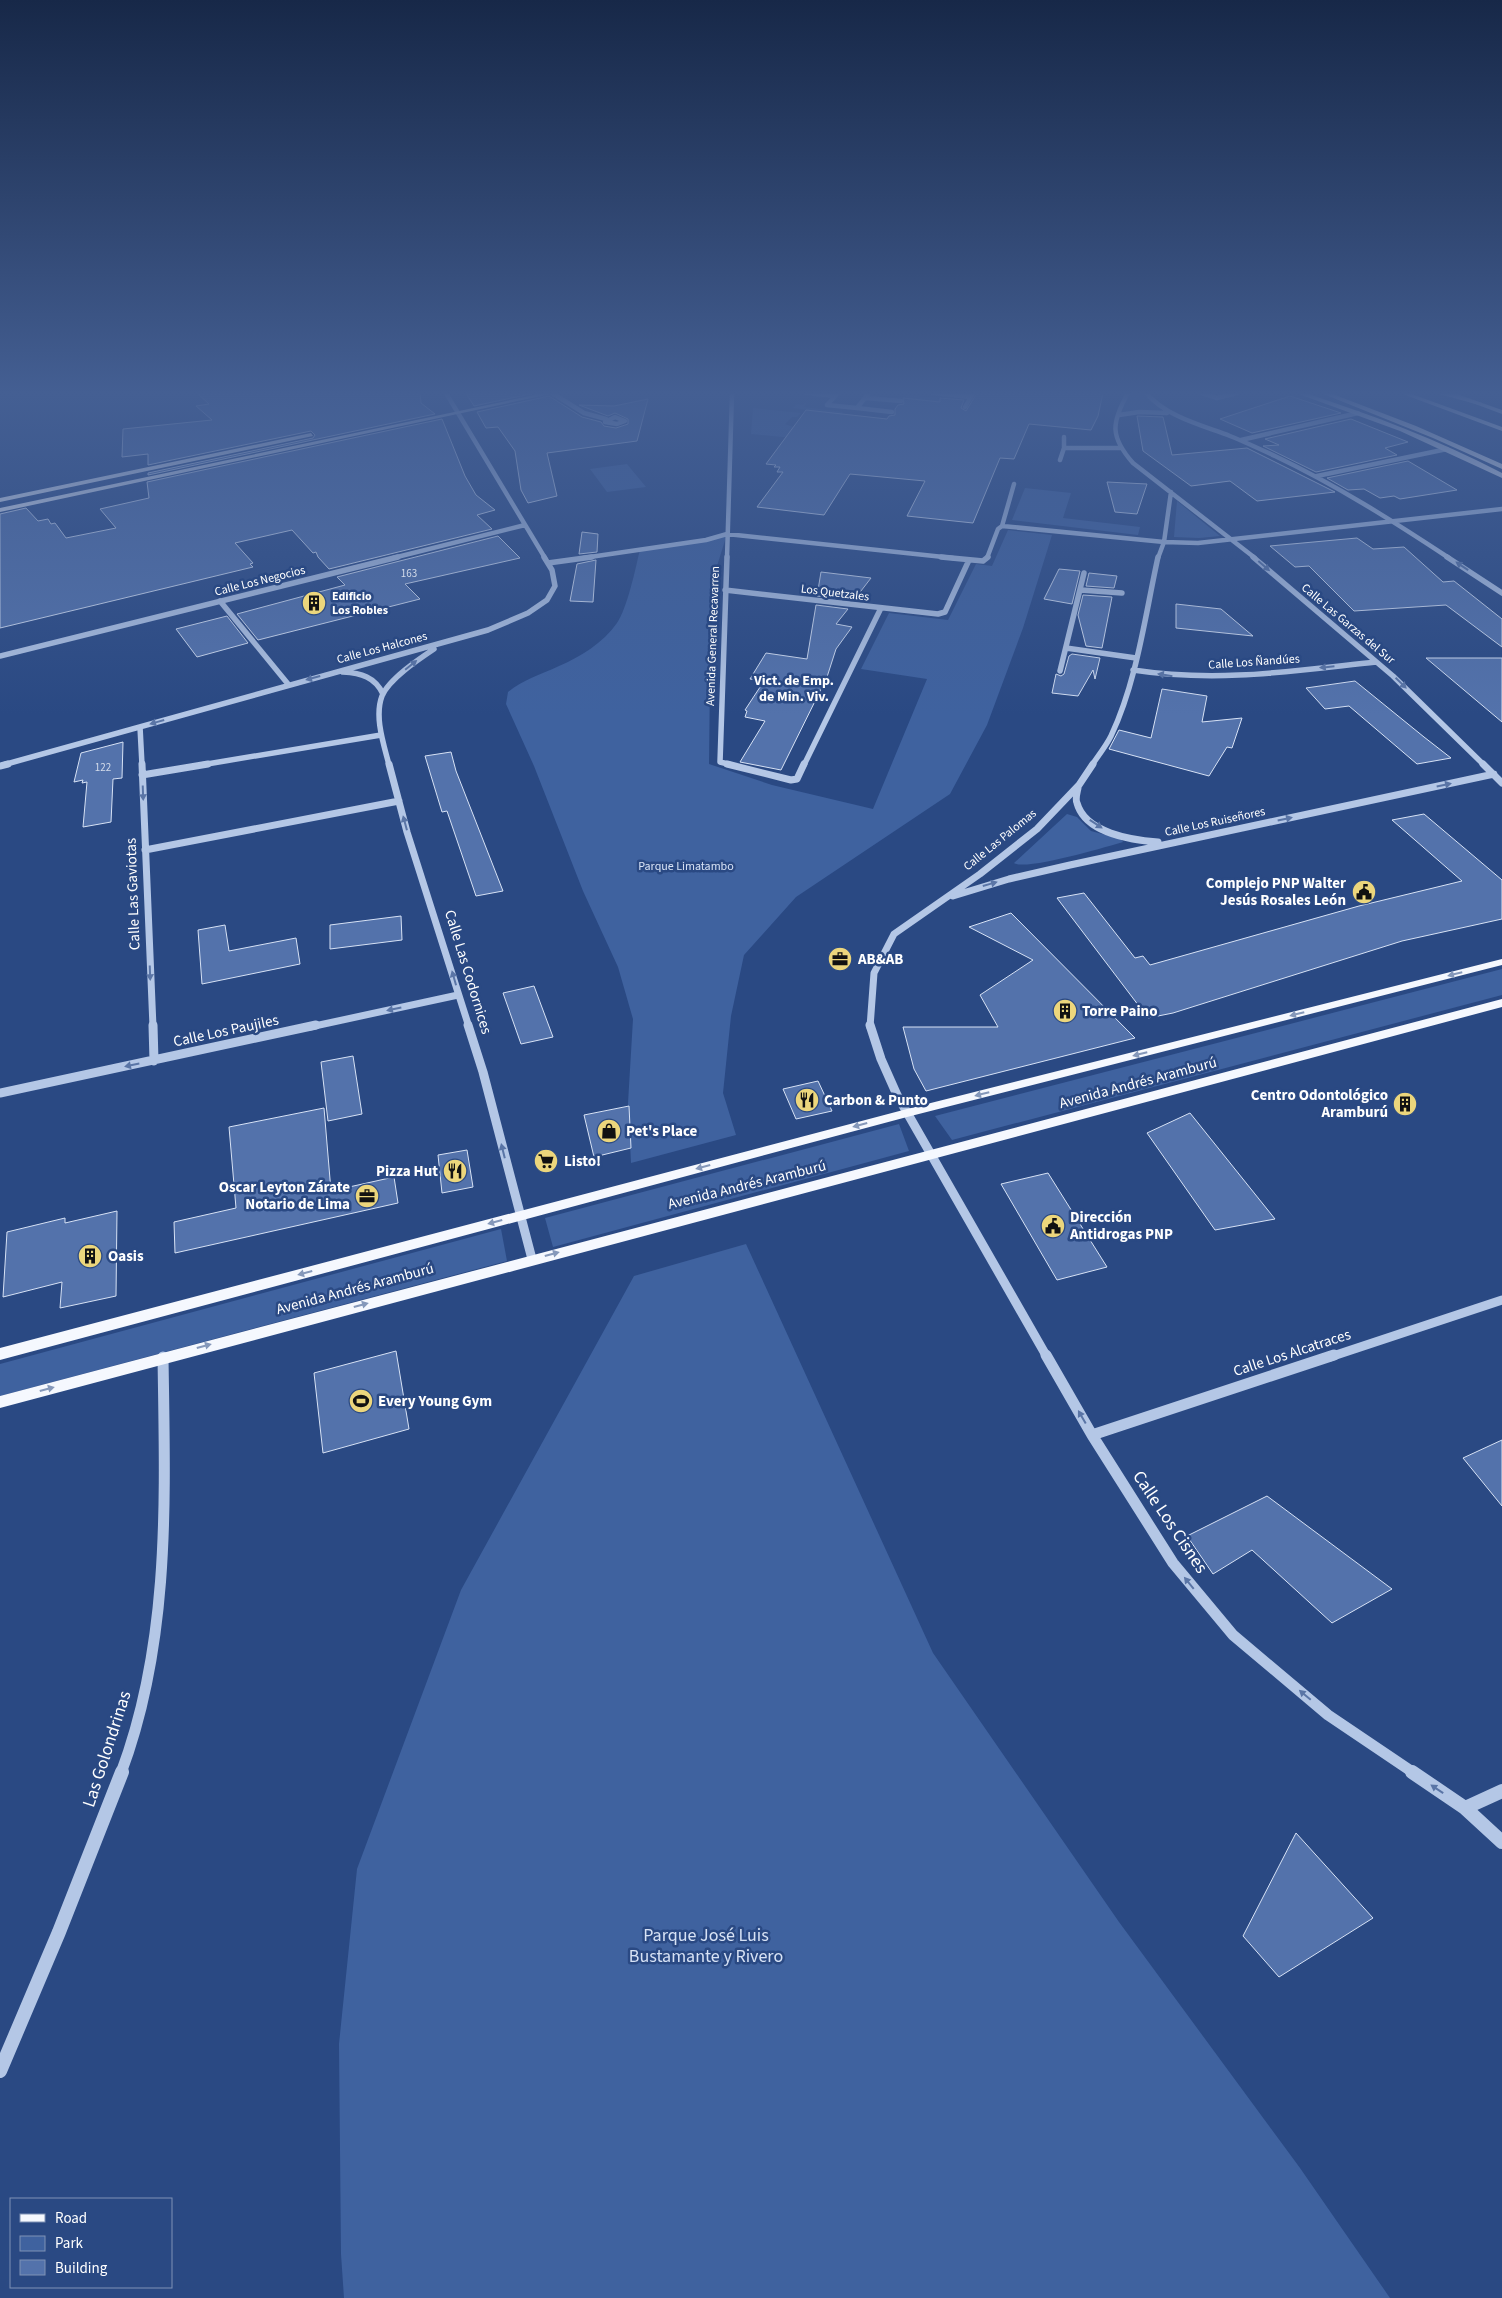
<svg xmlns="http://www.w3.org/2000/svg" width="1502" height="2298" font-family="'Source Sans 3',sans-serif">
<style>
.green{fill:#3f629f}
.building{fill:#5372ab;stroke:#d7e2f5}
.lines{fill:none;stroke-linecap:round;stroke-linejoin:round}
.minor-far5{stroke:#b4c7e6;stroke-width:4.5}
.minor-far4{stroke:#b4c7e6;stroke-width:5.5}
.minor-far3{stroke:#b4c7e6;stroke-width:7}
.minor-far2{stroke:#b4c7e6;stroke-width:9}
.minor-far1{stroke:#b4c7e6;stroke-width:11}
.minor{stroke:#b4c7e6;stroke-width:14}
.major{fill:#f5f8fe;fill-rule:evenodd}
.highway{fill:#fff;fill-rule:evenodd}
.oneway{fill:#5a75a6}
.oneway2{fill:#8598ba}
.labels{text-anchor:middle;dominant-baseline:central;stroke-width:5;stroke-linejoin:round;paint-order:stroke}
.far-number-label{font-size:11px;fill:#d4dcea}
.far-street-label{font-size:12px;fill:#fff;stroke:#2a4983}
.far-poi-label{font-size:12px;font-weight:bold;fill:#fff;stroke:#2a4983;text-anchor:start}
.far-park-label{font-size:12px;fill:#d7e2f5;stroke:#2a4983}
.far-neighbourhood-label{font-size:14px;font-weight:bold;fill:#fff;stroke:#2a4983}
.poi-label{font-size:15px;font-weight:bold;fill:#fff;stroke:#2a4983;text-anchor:start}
.street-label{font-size:15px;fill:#fff;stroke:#2a4983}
.near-street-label{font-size:18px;fill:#fff;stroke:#2a4983}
.near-park-label{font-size:18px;fill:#d7e2f5;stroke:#2a4983}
</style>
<rect width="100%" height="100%" fill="#2a4983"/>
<!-- green -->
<path class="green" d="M1128,393h18l3,4 26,17 -15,-2 -41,3z
M906,395l45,5 -3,5 32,3 15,49 -244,-23 2,-26 48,5 -4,4h-5l-7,7 11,4 41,-14 -44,-6 4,-4 6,1 4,-4 -3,6 39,5 -1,2 45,5 -1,1 76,-7 -21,-11 -38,-4z
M627,464l19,23 -39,5 -17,-23z
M1025,488l46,5 -8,25 77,9 -2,8 -126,-15z
M1177,501l43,35 -21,2 -25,-1z
M1008,530l44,5 -29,93 -36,97 -37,69 -154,103 -52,58 -13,61 -8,77 13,42 -105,28 -3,-60 5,-84 -15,-52 -35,-76 -49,-125 -28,-62 2,-12c16,-13 32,-17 51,-26 21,-9 44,-23 58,-43 10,-14 19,-56 23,-74l66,-9 21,-6 -16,51 -2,179 63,21 101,24 54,-130 -66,-10 28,-56 59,7 28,-56 16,2z
M1067,814l10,3 14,14 30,8 2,3c-17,5 -98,29 -109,21z
M1502,969v26l-550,145 -17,-24z
M899,1124l10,27 -356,96 -8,-29z
M501,1229l6,32 -507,135v-32z
M746,1244l187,409 186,269 181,246 90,130h-1046l-3,-44 -2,-210 18,-175 104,-279 173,-314z"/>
<!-- building -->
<path class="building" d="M197,393h223l1,10 14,11 -287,61v-2l165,-35 2,-3 -4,-4 -163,34v-11l-26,3 1,-28 89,-9 -16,-14 13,-2z
M466,393h69l-61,13z
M977,393h126l-5,23 -7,14 -62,-6 -15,35 -14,-1 -27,65 -66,-7 18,-35 -75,-7 -26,41 -67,-8 26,-35h-6l3,-5h-6l2,-2 -10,-1 40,-54 81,9 2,-3 6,-1v-6l3,-4 6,-1 -1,-6 37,4v-4l24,2 -3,8 5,3z
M549,396l33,21 19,5 3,4 12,2 12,-4v-5l-13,-6 -7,3 -29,-11 35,1 34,-7 -11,42 -90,12 10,43 -29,7 -7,-13 -6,-39 -17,-24 -12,1 -9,-16z
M1290,396l51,17 -89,20 -32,-14z
M1137,416l26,1 9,38 75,-7 88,44 -78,9 -27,-20 -39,5 -48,-35z
M442,419l23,57 11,19 19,15 -18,5 15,14 -163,40 -11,-12 -2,-5 -3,1 -21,-23 -57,13 18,20 -3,1 3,3 -253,61v-114l26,-6 12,13 10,-2 3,5 4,-1 11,15 50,-10 -16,-19 49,-11 -2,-16z
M1351,419l57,23 -23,6 12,7 -81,17 -53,-26 16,-1 -14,-6z
M1408,461l49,29 -57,9 -6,-3 -14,2 -16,-9 -16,1 -21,-12z
M1107,482l40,2 -10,30 -22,-2z
M582,532l16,2 -1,18 -18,2z
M498,536l22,22 -115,26 15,15 -162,41 -21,-26 108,-29 -8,-8z
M1357,538l16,11 31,-2 39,35 11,-1 48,38v28l-56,-42 -92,6 -45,-45 -14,1 -25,-21z
M596,560l-3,42 -23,-1 7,-37z
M1059,569l21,2 -8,33 -28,-5z
M821,572l50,6 -17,22 -37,-4z
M1089,573l28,3 -3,12 -28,-2z
M1083,595l29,2 -10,51 -16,-2 -8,-31z
M1176,604l45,5 32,27 -77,-8z
M816,605l32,4 -12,15 16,3 -16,22 -9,28 -46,93 -41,-8 25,-41 -20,-4 2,-6 -2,-1 19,-29 -14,-2 16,-26 41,6z
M227,616l21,27 -51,14 -21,-28z
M1072,654l28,4 -5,21 -2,-9 -15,26 -26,-3 4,-19 5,2 3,-2 5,-18z
M1426,658h76v64z
M1355,681l69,56 27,21 -34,6 -68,-58 -24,3 -19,-21z
M1162,689l45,7 -5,26 40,-4 -10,30 -5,-1 -18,29 -100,-27 10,-19 32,8z
M123,742l-1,36 -9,1 -2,43 -28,5 4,-45 -5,1 1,-3 -9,2 7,-29z
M451,752l5,19 47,120 -27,5 -29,-85 -5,1 -17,-56z
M1424,814l78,66v39l-100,22 -229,72 -25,5 -91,-120 27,-5 51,65 8,-2 7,9 209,-59 103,-25 -70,-61z
M1011,913l124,125 -209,53 -12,-22 -11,-42h95l-18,-32 53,-35 -64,-33z
M401,916l1,24 -72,9v-24z
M225,925l4,26 67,-13 4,26 -98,20 -4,-54z
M534,986l19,51 -32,7 -18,-51z
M353,1056l9,58 -34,7 -7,-59z
M818,1081l14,30 -36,8 -13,-30z
M629,1106l2,42 -37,9 -10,-42z
M324,1108l7,83 63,-14 4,26 -223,50 -1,-31 62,-14 -7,-81z
M1190,1113l85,106 -60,11 -68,-97z
M467,1150l6,37 -31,6 -4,-38z
M1048,1173l59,94 -50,13 -56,-96z
M117,1211l-1,85 -56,12 2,-26 -59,15 4,-65 58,-14v5z
M396,1351l13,78 -86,24 -9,-80z
M1502,1440v66l-39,-48z
M1267,1496l125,93 -60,34 -80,-73 -39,24 -26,-38z
M1296,1833l77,85 -94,59 -36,-41z"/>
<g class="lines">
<!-- minor-far5 -->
<path class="minor-far5" d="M446,393l99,165
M552,393l32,20 22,6
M807,393l28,3
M838,393l-11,12 30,3 12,-15
M933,393l38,4
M1128,393c-17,30 -18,44 5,70l122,95
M1146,393c21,24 55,32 84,43 15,6 30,13 45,20 61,29 118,65 174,102
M1202,393l15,5 20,-5
M866,398l35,3
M965,407l8,-14
M857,408l35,4
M1119,415l20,-3 28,1
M615,417l10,4 -8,3 -12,-2z
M1064,437v11
M1241,440l117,-27
M1060,460l4,-12h57
M1317,476l130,-27
M1002,526l162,16 34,1 304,-34
M393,558l132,-33
M583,558l123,-18 21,-6 226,24
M727,558l5,-165
M987,558l11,-29 4,-3 12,-42
M1158,558l6,-16 7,-50"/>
<!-- minor-far4 -->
<path class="minor-far4" d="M727,557l-7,205 12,3
M941,557l42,4 5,-4
M1253,557l140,119 91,89
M1447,557l55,36
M548,563l44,-6
M725,590l213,24 7,-2 24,-52
M1081,590l41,3
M220,601l68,83
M1066,648l70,10
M0,656l398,-99
M1133,670c85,13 159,1 243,-8
M1060,671l24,-98
M343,672c18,1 32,5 40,22
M140,727l2,38
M3,765l485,-135 40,-17 19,-13 8,-14 -3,-16 -8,-13
M201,765l180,-30
M389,765c-5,-20 -15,-48 -7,-69 7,-17 37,-37 52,-47
M804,765l77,-157
M1092,765c6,-9 14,-19 19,-29 26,-55 34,-120 47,-179"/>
<!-- minor-far3 -->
<path class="minor-far3" d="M142,764l11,263
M389,764l18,68 62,195
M727,764l64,16 6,-1 7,-15
M1483,764l19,19
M0,766l8,-2
M142,775l66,-11
M1078,788c-1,5 -3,11 -1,15 8,30 55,37 81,39
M145,850l254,-49
M953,896l56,-17 61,-14 424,-91
M310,1027l148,-32
M870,1027l4,-54 20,-39 86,-60 57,-45 42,-44 14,-21"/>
<!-- minor-far2 -->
<path class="minor-far2" d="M153,1025l1,36
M468,1025l15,47 49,187
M870,1025l11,34 16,36 150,262
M0,1093l316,-68
M1330,1357l172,-57"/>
<!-- minor-far1 -->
<path class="minor-far1" d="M1046,1355l46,80 81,128 60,72 95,80 86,58
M1092,1435l242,-80
M121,1773c50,-133 44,-276 42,-416"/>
<!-- minor -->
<path class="minor" d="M1412,1772l53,36 37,34
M1465,1808l37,-17
M0,2071l59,-139 63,-160"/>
<!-- major -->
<path class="major" d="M544,393h11l-555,119v-4z
M1296,393h9c68,22 134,47 197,80v5l-102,-47z
M1446,393h8l48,17v4z
M311,433l2,3 -313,66v-4z
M1502,959v6l-595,152 -907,243v-12l907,-239z
M1502,999v8l-1502,401v-12z"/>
<!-- highway -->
<path class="highway" d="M1321,393h9l86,33 86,38v5l-69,-31z
M1400,393h9l93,34v4z
M1436,393h11l35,10 -3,2z"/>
</g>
<!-- one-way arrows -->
<defs><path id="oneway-solid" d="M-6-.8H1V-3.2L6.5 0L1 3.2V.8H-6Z" transform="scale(1.25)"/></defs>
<g class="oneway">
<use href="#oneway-solid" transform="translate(1264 566) rotate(41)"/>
<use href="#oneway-solid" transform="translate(1462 566) rotate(-146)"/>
<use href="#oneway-solid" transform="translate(411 665) rotate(-39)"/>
<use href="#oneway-solid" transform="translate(1327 667) rotate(174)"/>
<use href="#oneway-solid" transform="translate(1165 675) rotate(-171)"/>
<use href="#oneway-solid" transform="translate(313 678) rotate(165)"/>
<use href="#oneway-solid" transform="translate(1401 683) rotate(44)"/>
<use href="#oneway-solid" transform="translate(157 722) rotate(164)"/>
<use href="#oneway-solid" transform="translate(1444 785) rotate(-12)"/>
<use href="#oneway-solid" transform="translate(143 793) rotate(88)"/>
<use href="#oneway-solid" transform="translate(1285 819) rotate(-12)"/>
<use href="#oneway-solid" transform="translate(405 823) rotate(-105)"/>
<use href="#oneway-solid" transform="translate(1096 824) rotate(33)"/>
<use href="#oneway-solid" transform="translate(990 884) rotate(-16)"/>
<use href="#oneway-solid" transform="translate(150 973) rotate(88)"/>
<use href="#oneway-solid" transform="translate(454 978) rotate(-106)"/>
<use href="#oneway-solid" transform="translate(394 1009) rotate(168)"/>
<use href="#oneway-solid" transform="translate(132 1065) rotate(168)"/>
<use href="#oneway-solid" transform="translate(503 1151) rotate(-104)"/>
<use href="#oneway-solid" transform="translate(1082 1417) rotate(-120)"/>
<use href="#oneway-solid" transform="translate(1189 1583) rotate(-129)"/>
<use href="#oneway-solid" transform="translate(1305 1695) rotate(-140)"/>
<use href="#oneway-solid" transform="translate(1437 1789) rotate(-146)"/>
</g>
<g class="oneway2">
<use href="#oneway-solid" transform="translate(1455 974) rotate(166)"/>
<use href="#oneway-solid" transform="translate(1297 1014) rotate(166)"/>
<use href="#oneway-solid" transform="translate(1140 1054) rotate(166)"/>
<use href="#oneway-solid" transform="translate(982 1094) rotate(166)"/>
<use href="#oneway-solid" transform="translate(860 1125) rotate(165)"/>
<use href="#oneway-solid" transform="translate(703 1167) rotate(165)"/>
<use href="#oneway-solid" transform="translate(495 1222) rotate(165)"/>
<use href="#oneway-solid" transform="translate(552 1254) rotate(-15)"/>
<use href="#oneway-solid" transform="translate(305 1273) rotate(165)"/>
<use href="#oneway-solid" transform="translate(361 1305) rotate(-15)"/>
<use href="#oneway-solid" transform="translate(204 1346) rotate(-15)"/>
<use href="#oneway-solid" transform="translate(47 1389) rotate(-15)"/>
</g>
<!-- sky -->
<linearGradient id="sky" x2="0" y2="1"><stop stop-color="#172848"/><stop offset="0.55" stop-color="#445f93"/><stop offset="1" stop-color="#445f93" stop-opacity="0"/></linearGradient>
<rect width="1502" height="715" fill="url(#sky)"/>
<!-- icons -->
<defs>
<g id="building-disc" transform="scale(1.25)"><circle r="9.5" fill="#ecd67c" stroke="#2a4983"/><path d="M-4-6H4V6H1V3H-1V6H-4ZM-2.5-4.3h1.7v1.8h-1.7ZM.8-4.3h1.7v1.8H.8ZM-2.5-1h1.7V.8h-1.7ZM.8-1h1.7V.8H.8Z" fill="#111"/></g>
<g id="civic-disc" transform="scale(1.25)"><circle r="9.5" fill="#ecd67c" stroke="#2a4983"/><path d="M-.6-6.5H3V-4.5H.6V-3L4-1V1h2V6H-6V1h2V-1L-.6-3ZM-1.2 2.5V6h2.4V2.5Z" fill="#111"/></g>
<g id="office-disc" transform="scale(1.25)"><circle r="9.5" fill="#ecd67c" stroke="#2a4983"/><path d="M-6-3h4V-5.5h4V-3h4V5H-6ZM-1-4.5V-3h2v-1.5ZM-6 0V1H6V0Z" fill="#111"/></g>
<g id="restaurant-disc" transform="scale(1.25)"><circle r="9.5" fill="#ecd67c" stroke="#2a4983"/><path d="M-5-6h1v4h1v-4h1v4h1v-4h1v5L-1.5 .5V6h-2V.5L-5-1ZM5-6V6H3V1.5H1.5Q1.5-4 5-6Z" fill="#111"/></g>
<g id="shop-disc" transform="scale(1.25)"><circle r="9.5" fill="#ecd67c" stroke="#2a4983"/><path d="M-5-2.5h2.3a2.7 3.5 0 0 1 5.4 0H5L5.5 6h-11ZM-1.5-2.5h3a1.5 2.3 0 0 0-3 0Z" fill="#111"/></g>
<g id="supermarket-disc" transform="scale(1.25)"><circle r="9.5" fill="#ecd67c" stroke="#2a4983"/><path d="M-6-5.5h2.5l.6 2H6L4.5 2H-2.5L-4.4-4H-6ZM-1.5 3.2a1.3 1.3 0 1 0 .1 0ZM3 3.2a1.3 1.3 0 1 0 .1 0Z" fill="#111"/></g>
<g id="stadium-disc" transform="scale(1.25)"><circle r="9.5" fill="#ecd67c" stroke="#2a4983"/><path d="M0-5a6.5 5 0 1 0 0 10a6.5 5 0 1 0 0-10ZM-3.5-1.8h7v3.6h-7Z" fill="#111"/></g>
</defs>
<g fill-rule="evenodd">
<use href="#building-disc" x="314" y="603"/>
<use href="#civic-disc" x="1364" y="892"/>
<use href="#office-disc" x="840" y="959"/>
<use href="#building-disc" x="1065" y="1011"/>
<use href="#restaurant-disc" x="807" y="1100"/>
<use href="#building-disc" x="1405" y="1104"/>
<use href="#shop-disc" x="609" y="1131"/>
<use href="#supermarket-disc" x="546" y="1161"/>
<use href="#restaurant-disc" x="455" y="1171"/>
<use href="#office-disc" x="367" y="1196"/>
<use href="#civic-disc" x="1053" y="1226"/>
<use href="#building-disc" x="90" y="1256"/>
<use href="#stadium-disc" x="361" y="1401"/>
</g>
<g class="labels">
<!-- far-number labels -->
<g class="far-number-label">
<text x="409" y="573">163</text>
<text x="103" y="767">122</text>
</g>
<!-- far-street labels -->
<g class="far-street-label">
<text transform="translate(260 581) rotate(-14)">Calle Los Negocios</text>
<text transform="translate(835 593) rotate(7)">Los Quetzales</text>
<text transform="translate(1348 624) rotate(40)">Calle Las Garzas del Sur</text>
<text transform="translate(713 636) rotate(-88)">Avenida General Recavarren</text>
<text transform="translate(382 648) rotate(-15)">Calle Los Halcones</text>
<text transform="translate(1254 662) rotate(-4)">Calle Los Ñandúes</text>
<text transform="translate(1215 822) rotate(-12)">Calle Los Ruiseñores</text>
<text transform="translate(1000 840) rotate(-39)">Calle Las Palomas</text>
</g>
<!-- far-poi labels -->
<g class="far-poi-label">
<text x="332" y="596">Edificio<tspan x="332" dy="14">Los Robles</tspan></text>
</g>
<!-- far-park labels -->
<g class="far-park-label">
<text x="686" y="866">Parque Limatambo</text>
</g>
<!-- far-neighbourhood labels -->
<g class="far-neighbourhood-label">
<text x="794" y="681">Vict. de Emp.<tspan x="794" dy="16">de Min. Viv.</tspan></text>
</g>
<!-- poi labels -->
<g class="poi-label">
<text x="1346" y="883" text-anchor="end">Complejo PNP Walter<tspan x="1346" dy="17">Jesús Rosales León</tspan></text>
<text x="858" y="959">AB&amp;AB</text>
<text x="1082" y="1011">Torre Paino</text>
<text x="1388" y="1095" text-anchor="end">Centro Odontológico<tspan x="1388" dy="17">Aramburú</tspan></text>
<text x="824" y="1100">Carbon &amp; Punto</text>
<text x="626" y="1131">Pet's Place</text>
<text x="564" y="1161">Listo!</text>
<text x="438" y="1171" text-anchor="end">Pizza Hut</text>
<text x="350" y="1187" text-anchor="end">Oscar Leyton Zárate<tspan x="350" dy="17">Notario de Lima</tspan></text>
<text x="1070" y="1217">Dirección<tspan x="1070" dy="17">Antidrogas PNP</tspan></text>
<text x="108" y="1256">Oasis</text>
<text x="378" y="1401">Every Young Gym</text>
</g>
<!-- street labels -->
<g class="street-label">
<text transform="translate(133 894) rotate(-92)">Calle Las Gaviotas</text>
<text transform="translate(468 972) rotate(73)">Calle Las Codornices</text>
<text transform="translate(226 1031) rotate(-12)">Calle Los Paujiles</text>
<text transform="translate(1138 1083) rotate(-15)">Avenida Andrés Aramburú</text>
<text transform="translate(747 1185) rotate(-14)">Avenida Andrés Aramburú</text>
<text transform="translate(355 1289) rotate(-15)">Avenida Andrés Aramburú</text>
<text transform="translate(1292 1353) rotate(-18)">Calle Los Alcatraces</text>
</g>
<!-- near-street labels -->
<g class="near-street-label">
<text transform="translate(1170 1522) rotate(56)">Calle Los Cisnes</text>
<text transform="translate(107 1749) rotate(-72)">Las Golondrinas</text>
</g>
<!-- near-park labels -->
<g class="near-park-label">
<text x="706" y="1935">Parque José Luis<tspan x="706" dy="21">Bustamante y Rivero</tspan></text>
</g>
</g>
<!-- legend -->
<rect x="10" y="2198" width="162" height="90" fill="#2a4983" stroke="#7f92b5"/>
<rect x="20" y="2214" width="25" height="8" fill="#f5f8fe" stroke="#7f92b5"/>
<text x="55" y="2223" font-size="15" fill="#ffffff">Road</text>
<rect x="20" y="2236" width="25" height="15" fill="#3f629f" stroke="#7f92b5"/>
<text x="55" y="2248" font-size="15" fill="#ffffff">Park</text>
<rect x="20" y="2260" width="25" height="15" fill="#5372ab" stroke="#7f92b5"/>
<text x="55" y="2273" font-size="15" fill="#ffffff">Building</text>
</svg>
